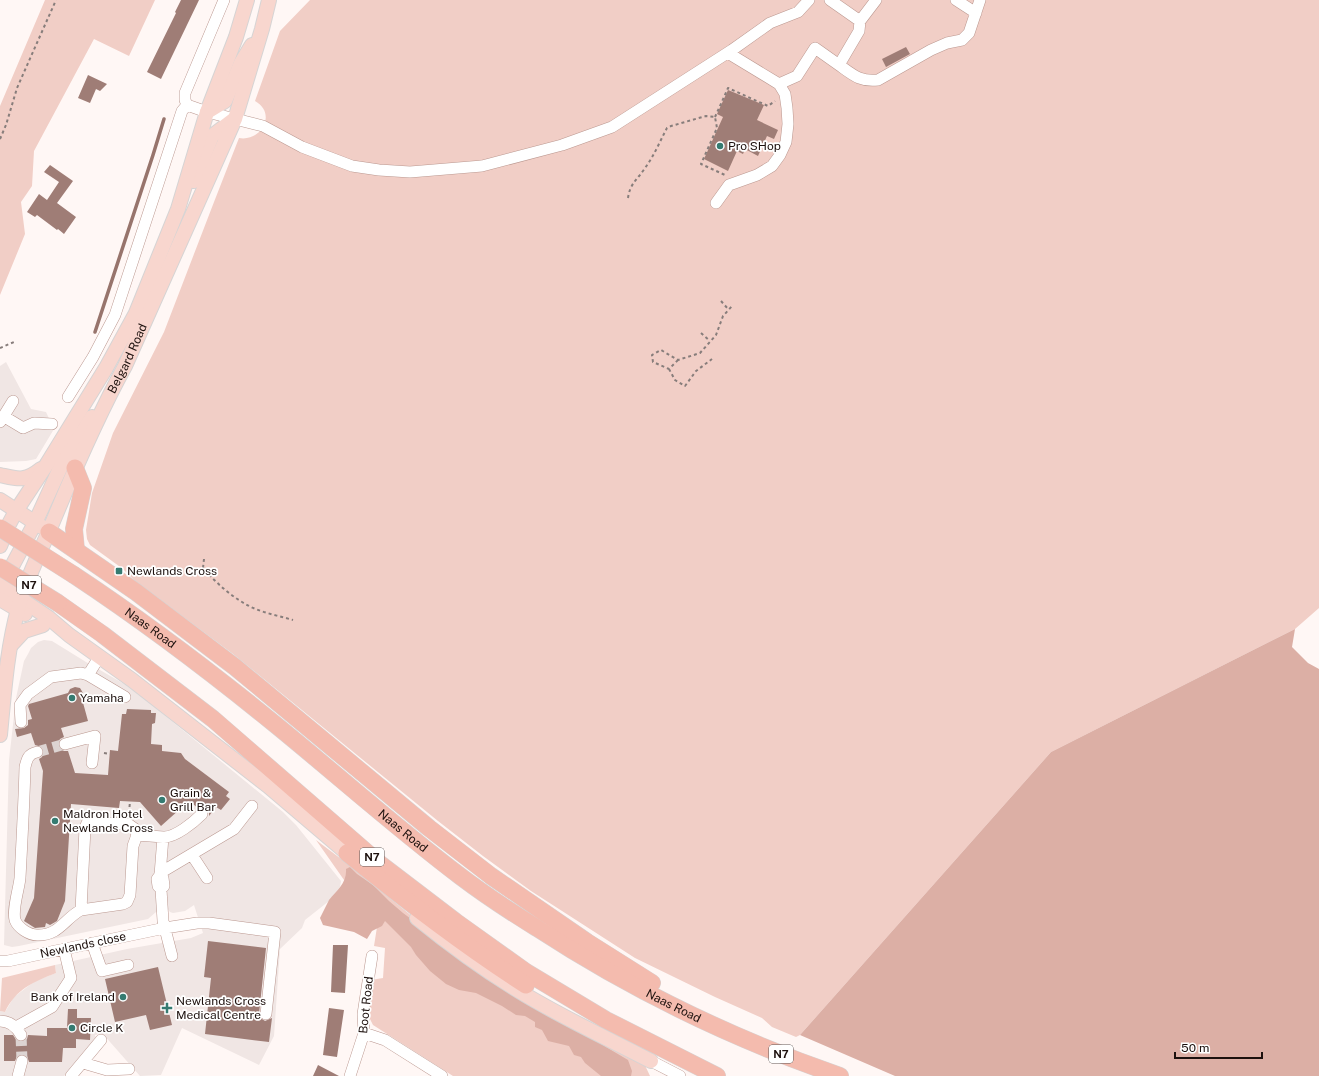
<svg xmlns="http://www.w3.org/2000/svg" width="1319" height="1076" font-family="'Public Sans',sans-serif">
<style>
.built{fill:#f0e6e4}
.green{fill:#f1cec6}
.forest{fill:#dcafa5}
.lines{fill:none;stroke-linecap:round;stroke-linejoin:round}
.stream{stroke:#97746c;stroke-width:3.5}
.building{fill:#9f7d76}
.minor-tunnel{stroke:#ddd4d2;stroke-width:11;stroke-dasharray:11 5.5;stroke-linecap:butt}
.minor-casing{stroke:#bb9890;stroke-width:12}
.major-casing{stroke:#d6d4d4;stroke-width:16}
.highway-casing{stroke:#d6d4d4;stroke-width:18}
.path{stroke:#877d7b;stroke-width:2;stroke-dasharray:3 3;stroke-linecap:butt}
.minor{stroke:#fff;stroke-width:11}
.major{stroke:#f8d6ce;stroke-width:14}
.highway{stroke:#f4bbae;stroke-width:17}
.highway-bridge-casing{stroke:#d6d4d4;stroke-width:18;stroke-linecap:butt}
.highway-bridge{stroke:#f4bbae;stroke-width:17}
.poi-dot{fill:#357b71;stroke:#fff;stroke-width:1.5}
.labels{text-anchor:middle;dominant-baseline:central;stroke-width:3.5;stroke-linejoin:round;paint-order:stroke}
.shield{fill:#fff;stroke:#615856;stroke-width:1}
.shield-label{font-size:11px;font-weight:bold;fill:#1d110e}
.poi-label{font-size:12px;fill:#1d110e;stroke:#fff;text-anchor:start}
.street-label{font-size:12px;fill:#1d110e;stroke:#fff}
</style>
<rect width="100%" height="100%" fill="#fff7f5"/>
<!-- built -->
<path class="built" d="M6,362l25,47 15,3 8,17 -18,30 -10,2 -26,1v-96z
M44,640l8,1 34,21 40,23 15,11 142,116 13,13 45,56 -1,6 -11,14 -24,19 -3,8 -22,21 -6,87 -15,29 -77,-37 -21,47 -21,1 -37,-42 -8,1 1,5 -32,36h-64v-65l5,1 9,-15 21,-16 21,-8 -1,-8 72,-16 64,-11 12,-5 -9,-28 -9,6 -12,2 -3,-1 -2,-3 -12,3 -8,7 -129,27 -7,1 -8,-2 5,-185 7,-62 8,-37 4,-7 3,-6 7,-6z"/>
<!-- green -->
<path class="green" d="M45,0h110l-26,56 -35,-17 -60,112 -2,35 -11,16 4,32 -25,61v-189z
M310,0h1009v608l-24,21 -244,123 -251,283 -4,2 -24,-10 -10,-9 -47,-21 -80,-39 -104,-67 -48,-35 -45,-35 -205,-167 -97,-72 -13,-13 -33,-24 -3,-6 -1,-9 6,-37 21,-60 51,-101 50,-130 25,-64c23,4 38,-25 16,-37l25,-70z
M316,840l45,34 70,58 212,129 7,15h-197l-80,-51 -5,-10 3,-35 12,-2 2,-30 -11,-2 3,-19z
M55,965l1,8c-23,9 -40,16 -51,39l-5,-1 2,-33z"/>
<!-- forest -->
<path class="forest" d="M1295,629l-3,18 16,16 11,6v407h-424l-95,-41 251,-283z
M350,867l7,7 16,11 16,16 14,12 39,29 164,105 22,13 4,11 -1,5h-30l-16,-13 -4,-6 -7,-2 -5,-9 -21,-5 -6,-11 -7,-3v-5l-10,-6 -9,-1 -14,-9 -26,-13 -17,-3 -13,-6 -16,-13 -14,-16 -5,-8 -26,-26 -3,5 -10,5 -5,8 -13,-7 -31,-7 -3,-7c3,-6 6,-12 9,-18 8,-10 18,-17 17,-31z"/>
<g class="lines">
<!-- stream -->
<path class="stream" d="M95,332l58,-177 11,-36"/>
</g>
<!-- building -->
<path class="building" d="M181,0h18l-38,79 -14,-7 29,-59 -1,-1z
M906,47l4,7 -24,13 -4,-8z
M88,75l19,9 -7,7 -4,-2 -6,14 -12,-5z
M728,90l36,15 -7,15 21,10 -4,9 -7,-3 -9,20 -13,-7 -2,5 -6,-3 -9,20 -24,-12 19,-42 -6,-3z
M50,165l23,16 -16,22 19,14 -12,17 -6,-5 -1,1 -20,-15 -2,2 -8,-5 12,-18 8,6 12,-18 -15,-10z
M75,687l5,1 3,5 -1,6 6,22 -27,7 3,9 -4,2 -2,4 2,6 4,2h4l7,22 33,2 2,-25 8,1 4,-37h4l1,-5 24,1v3h5l-1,10 -3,1 -1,20 11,1v6l19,2 4,6 44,33 -3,4 4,3 -9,11 -5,-3 -7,9v-4l-2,-3 -3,-2 -6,1 -9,-7 -28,25 -21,-24 -20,-1 -1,7 -48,-4 -6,97 -8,20 -7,4 -4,-2 -1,4 -10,1 -11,-7 10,-23 9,-127 -4,-12 3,-2 2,-7 -2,-3 -7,-2 -4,-12 -14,4 -2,-8 9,-1 4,-3v-5l4,-1 -4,-13 1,-2 39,-11 2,-4z
M208,941l58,7 -7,66 3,5 3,2 7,-3 -3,24 -64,-8 6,-56 -7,-1z
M333,945h15l-3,48 -14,-1z
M158,967l14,58 -22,5 -4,-15 -31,7 -10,-43z
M329,1008l15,2 -7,47 -14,-2z
M68,1009h9v9h14l-1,22 -14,-1v9h-13l-1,14h-33l-2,-6 -4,-2 -6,2 -2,5h-11v-26h9l4,6 5,1 5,-3 1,-4 19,1v-8h20z
M318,1065l21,11h-26z"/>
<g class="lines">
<!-- minor-tunnel -->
<path class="minor-tunnel" d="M37,752l28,-8
M21,1035l1,26"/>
<!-- minor casing -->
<g class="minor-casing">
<path id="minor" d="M224,0l-39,93v7l2,5 20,7 56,14 39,21 50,19 27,4 31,2 72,-6 80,-21 50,-18 120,-77 38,-27 28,-11 11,-12
M830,0l30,21
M956,0l20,13
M839,65c14,10 21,17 39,15l53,-30 16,-7 15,-3 7,-7 11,-33
M779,84l18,-8 18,-28 24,17 20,-34 1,-10 16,-21
M716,203l13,-18 28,-10 15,-9 8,-11 6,-13 2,-18 -1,-16 -2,-14 -6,-10 -51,-31
M68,397l25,-40 22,-42 67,-204 5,-6
M3,416l20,12 11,-5 18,1
M0,422l13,-21
M88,675l12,-19
M21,722l-1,-17 8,-11 23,-17 30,-4 7,2 37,22
M65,744l30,-8 -3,27
M37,752c-9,2 -10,7 -12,15 -1,37 -3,74 -5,111 -1,11 -8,31 -5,42 3,8 14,15 22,15 22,1 28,-17 44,-25
M90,822l38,2 7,5 2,6 -4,11 -3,49 -3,7 -4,2 -42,6 4,-82 2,-5z
M137,835l26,2 -3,38
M163,837c12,1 31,-15 39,-23
M192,855l15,23
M160,873l74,-44 18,-23
M161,889l-3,-3 -1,-7 3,-4 3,3 1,8 -3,3 2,32 9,35
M92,943l10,28 26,-6
M0,961h8l28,-6 129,-27 32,-5h12l66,9 -9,82
M0,1021c10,0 16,5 21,14
M16,1027l36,-20 19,-29 -7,-29
M364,1033l21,7 57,36
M651,1061l29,15
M83,1063l24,7 22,-1
M18,1076l4,-15
M71,1076l30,-36
M350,1076l14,-43 -1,-19 9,-58"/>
</g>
<!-- major casing -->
<g class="major-casing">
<g id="major">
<path d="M207,112l18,-11 16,-38 11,-18"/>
<path d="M194,181l18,-45 21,-16"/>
<path d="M0,475c18,4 25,7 41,-6"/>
<path d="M0,500l42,27"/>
<path d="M0,546l8,-20 8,-15 31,-47 59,-96 30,-55 42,-104 29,-97 29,-75 11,-37"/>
<path d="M1,580l4,-2 5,-8 25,-47 26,-57 31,-49"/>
<path d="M0,585l49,33 20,17 63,45 136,106 87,74"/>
<path d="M0,599l25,15"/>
<path d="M11,645l13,-14 19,-6"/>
<path id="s1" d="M0,735c4,-42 7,-85 18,-126 7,-27 20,-52 31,-78 23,-56 47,-112 76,-165l110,-247 27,-90 7,-29"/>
<path d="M417,918c32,26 66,51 102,73 42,26 88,47 132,70"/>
</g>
</g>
<!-- highway casing -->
<g class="highway-casing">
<g id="highway">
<path d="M75,468l8,20 -9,41 2,21"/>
<path d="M49,532l87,60 99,75 194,161 62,48 96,66 65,41"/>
<path id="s2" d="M74,575c68,45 133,94 197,146 63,51 124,106 189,155 25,19 51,36 77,52 95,62 196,111 303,148"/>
<path d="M58,603l44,31 111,85 167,145 76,58 70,50 80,48 111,56"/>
<path d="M347,853c58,47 116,92 179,132"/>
</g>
</g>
<!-- path -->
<path class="path" d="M715,117l13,-29 40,18 7,-5
M0,139l6,-14 11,-37 39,-88
M628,198c2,-15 10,-19 17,-30 9,-12 15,-27 22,-40l4,-2 35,-10 9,1 2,11 -16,36 24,11
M721,301l8,9
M701,333l9,8
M0,348l14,-6
M678,360l-9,9 -16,-7 -1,-7 9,-5 17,10 22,-7 16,-18 7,-19 9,-10
M669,369l6,11 10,6 11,-15 16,-12
M204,559l-1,9c14,16 30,30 48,39 13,6 28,9 42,13
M104,753l6,1
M129,813l1,-12"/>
<!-- minor -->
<use href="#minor" class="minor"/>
<!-- major -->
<use href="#major" class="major"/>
<!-- highway -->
<use href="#highway" class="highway"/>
<!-- highway-bridge casing -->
<g class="highway-bridge-casing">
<path id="highway-bridge" d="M0,528l74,47
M0,567l58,36"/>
</g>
<!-- highway-bridge -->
<use href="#highway-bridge" class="highway-bridge"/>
</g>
<!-- markers -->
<g class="poi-dot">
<circle cx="720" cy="146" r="4"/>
<rect x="115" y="567" width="8" height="8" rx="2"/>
<circle cx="72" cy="698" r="4"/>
<circle cx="162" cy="800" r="4"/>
<circle cx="55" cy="821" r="4"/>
<circle cx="123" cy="997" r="4"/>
<path d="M165 1002h4v4h4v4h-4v4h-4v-4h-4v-4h4z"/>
<circle cx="72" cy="1028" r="4"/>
</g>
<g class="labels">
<!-- shield labels -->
<g class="shield">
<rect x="17" y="576" width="24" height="18" rx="3"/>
<rect x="360" y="848" width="24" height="18" rx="3"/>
<rect x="769" y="1045" width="24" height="18" rx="3"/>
</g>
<g class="shield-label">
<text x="29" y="585">N7</text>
<text x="372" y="857">N7</text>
<text x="781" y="1054">N7</text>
</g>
<!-- poi labels -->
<g class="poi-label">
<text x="728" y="146">Pro SHop</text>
<text x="127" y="571">Newlands Cross</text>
<text x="80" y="698">Yamaha</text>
<text x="170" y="793">Grain &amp;<tspan x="170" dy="14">Grill Bar</tspan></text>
<text x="63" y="814">Maldron Hotel<tspan x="63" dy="14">Newlands Cross</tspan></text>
<text x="115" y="997" text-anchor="end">Bank of Ireland</text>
<text x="176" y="1001">Newlands Cross<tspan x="176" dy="14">Medical Centre</tspan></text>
<text x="80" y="1028">Circle K</text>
</g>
<!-- street labels -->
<g class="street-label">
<text stroke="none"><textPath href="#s1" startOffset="401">Belgard Road</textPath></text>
<text stroke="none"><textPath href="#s2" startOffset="93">Naas Road</textPath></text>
<text stroke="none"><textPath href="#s2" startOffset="417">Naas Road</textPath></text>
<text transform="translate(83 945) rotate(-12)">Newlands close</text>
<text transform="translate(366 1005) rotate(-84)">Boot Road</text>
<text stroke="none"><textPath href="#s2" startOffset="740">Naas Road</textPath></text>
</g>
</g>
<!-- scale -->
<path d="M1175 1052v6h87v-6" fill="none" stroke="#1d110e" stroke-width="2"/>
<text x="1181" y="1052" font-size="12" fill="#1d110e" stroke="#ffffff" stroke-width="3" paint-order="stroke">50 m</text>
</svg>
